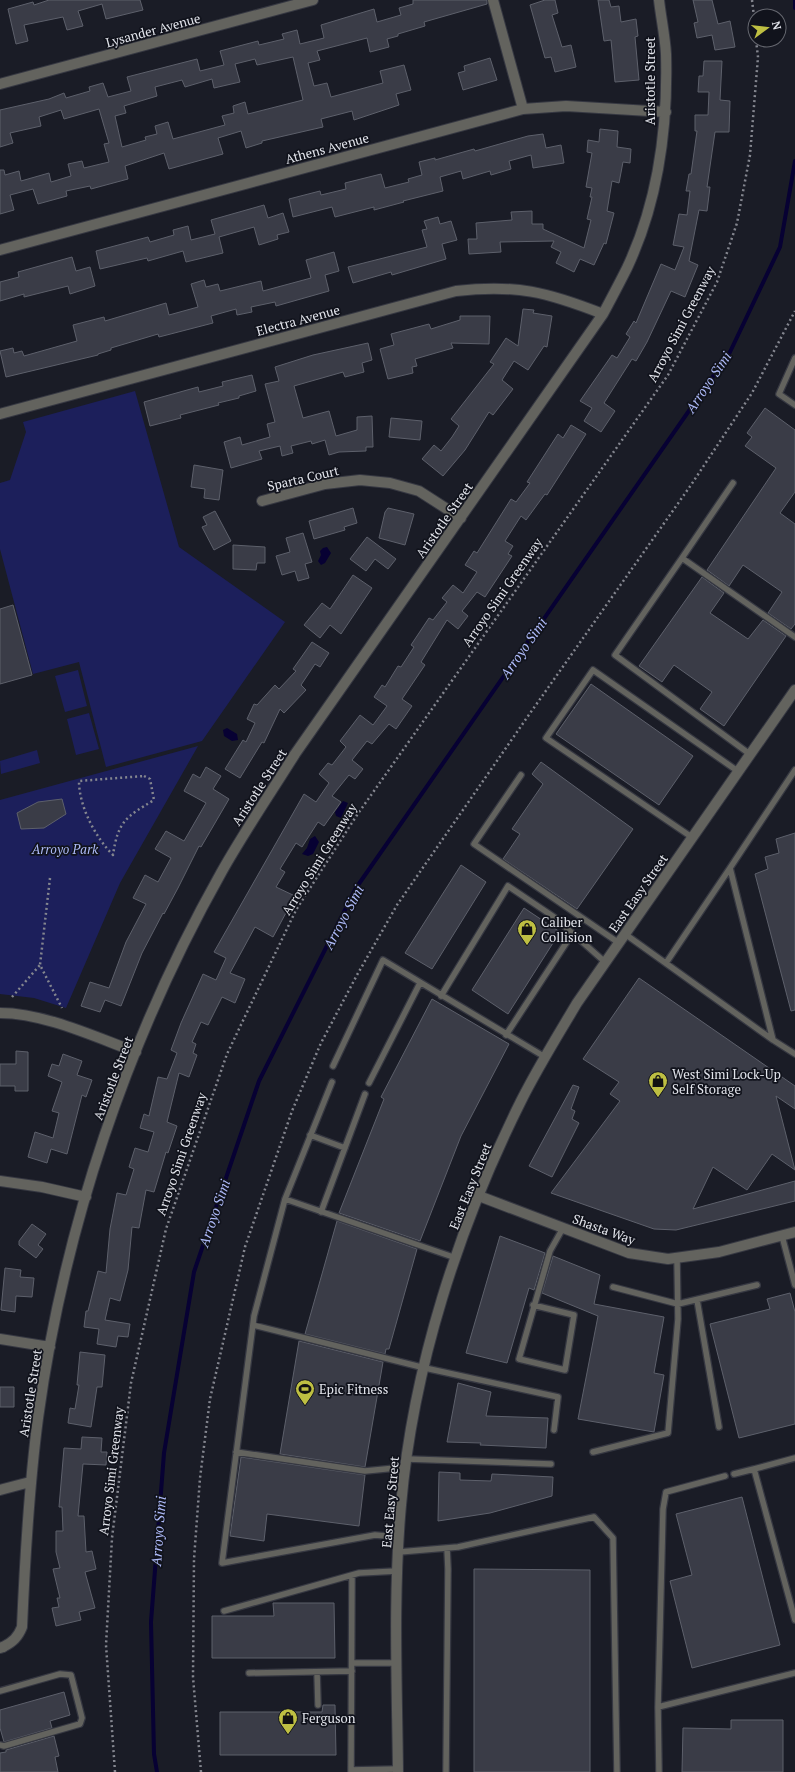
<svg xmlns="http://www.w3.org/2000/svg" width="795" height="1772" font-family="'PT Serif',serif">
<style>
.green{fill:#1c1f5b}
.water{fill:#070133}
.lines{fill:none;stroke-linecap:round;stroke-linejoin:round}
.stream{stroke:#070133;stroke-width:4}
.building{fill:#3a3c47;stroke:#5d606b;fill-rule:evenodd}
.service-casing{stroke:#363842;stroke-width:8}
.minor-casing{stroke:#363842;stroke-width:12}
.tertiary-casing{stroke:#363842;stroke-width:12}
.path{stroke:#84868f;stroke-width:2.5;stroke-dasharray:2 3;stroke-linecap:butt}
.service{stroke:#63635e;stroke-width:5.5}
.minor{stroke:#63635e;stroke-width:10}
.tertiary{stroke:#63635e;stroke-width:10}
.labels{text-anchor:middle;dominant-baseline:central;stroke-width:3.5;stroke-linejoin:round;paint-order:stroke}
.street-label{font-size:13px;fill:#e3e5ec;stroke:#11131c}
.park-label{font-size:13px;font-style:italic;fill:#aebbf8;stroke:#11131c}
.poi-label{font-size:13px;fill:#e3e5ec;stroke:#11131c;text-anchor:start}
.water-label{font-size:14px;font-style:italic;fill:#aebaf8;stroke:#11131c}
</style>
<rect width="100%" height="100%" fill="#1a1c26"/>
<!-- green -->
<path class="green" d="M135,391l44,156 106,75 -83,119 -96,26 -27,-105 -46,12 -33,-125v-66l10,-3 16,-48 -3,-10z
M78,670l9,36 -22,6 -10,-36z
M89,713l10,36 -23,6 -9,-36z
M198,746l-78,137 -54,125 -32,-10 -34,-4v-194z
M37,750l3,13 -39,11 -1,-13z"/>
<!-- water -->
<path class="water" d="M327,547l4,6 -6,10 -4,2 -3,-4 3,-6 -1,-4 3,-3z
M227,728l10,6 1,6 -6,1 -8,-5 -1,-6z
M343,801l5,2 -7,15 -5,-2 -1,-4z
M315,836l4,6 -6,12 -5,2 -6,-2 5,-6 3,-9z"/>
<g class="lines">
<!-- stream -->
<path class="stream" d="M795,0v8
M157,1772l-3,-18 -3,-132 13,-169 30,-181 65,-191 97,-193 374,-536 50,-105 15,-86"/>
</g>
<!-- building -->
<path class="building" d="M49,0h91l3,10 -37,9 -4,-15 -24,7 5,15 -16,4 -4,-13 -39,8 4,16 -12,3 -8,-35 25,-7 1,3z
M413,0h74v4l-63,18 1,4 -27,8v2l-11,3 2,8 -19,5 -3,-14 -50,13 3,9 -12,3 6,23 13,-3 4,14 52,-14 -3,-12 24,-6 7,25 -15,4 3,11 -45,15 -2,-9 -31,8 2,8 -61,14v2l-16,5 -5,-17 -23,7 5,16 -54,15 -5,-16 -39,13 3,13 -37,10 -1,-3 -24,5 1,5 -29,8 -5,-15 -23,6 4,15 -14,4v-44h4l1,5 14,-4 2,10 28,-8 2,9 20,-6 -3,-12 14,-3 2,7 25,-6 -5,-18 5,-1 -10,-34 -35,10 -3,-9 -22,7 2,9 -31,7 3,10 -13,4v-37l49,-11 15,-6 2,5 24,-7 -1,-4 14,-4 5,14 23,-6 -4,-14 70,-18 3,12 24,-6 -4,-14 38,-10 1,4 25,-6 -2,-5 15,-4 3,14 24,-6 -3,-13 53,-16 3,13 24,-7 -2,-7 14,-4zM293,57l10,43 -55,14 -3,-12 -12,4 1,7 -12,3 3,9 -52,14 -5,-17 -13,4 2,8 -12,3 1,3 -24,7 -7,-31 11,-3 -2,-7 33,-10 -2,-9 27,-7 3,7 27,-8 2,9 26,-6 -5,-18 20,-5 2,6z
M545,0h10l3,13 -6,2 10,32 9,-2 5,22 -21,5 -4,-15 -6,1 -15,-53z
M598,0h11l2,7 8,-1 2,16 15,-3 2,17 -3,1 4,43 -24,2 -4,-42 -7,1z
M693,0h19l6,24 12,-3 5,26 -20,3 -3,-15 -15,3 -3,-15 4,-1z
M490,58l7,22 -34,10 -5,-17 7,-2 -1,-5z
M704,61h18l-2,39 10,1 -1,31h-14l-8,55h3l-3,24 -8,-1 -10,51 9,4 -13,32 -14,-6 -24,51 -11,19 -4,-2 -28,44 11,8 -14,21 -17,-11 8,-13 -12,-7 32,-46 5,3 13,-21 -4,-3 8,-13 2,2 25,-59 14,6 9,-23 -11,-2 6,-31 8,1 3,-24h-4l3,-17h2l6,-43h-2v-16h13l1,-23h-11l1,-16h4z
M600,129l18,2 -1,16 14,2 -1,14 -7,-1 -4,21 -7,-2 -5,30 7,2 -8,31 -2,-1 -10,22 -14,-6 -6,13 -18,-9 5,-11 -10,-5 3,-6 -54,1 1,10 -32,2 -1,-15h9l-1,-16 36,-3 -1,-8 21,-1v13h11v5l41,19 7,-28 -4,-1 5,-22h-2l2,-9 -6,-1 6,-34 -5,-1 1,-12 11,2z
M543,134l3,14 15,-3 3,18 -31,5 -2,-13 -22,6 2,8 -20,6 -1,-4 -27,8 -2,-8 -21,6 3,14 -40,10 1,1 -30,8v-3l-39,10 -3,-10 -39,10 -4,-18 31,-8 1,4 25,-6 -1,-6 36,-9 4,14 24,-6 -1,-3 14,-4 -3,-13 16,-4v2l39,-11 1,2 53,-15z
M264,205l4,13 15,-5 6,19 -12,3 1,4 -19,6 -5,-18 -35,10 4,16 -37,9 -3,-11 -35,10 -1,-3 -47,11 -4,-18 52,-14 2,5 24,-7 -1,-5 15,-4 3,14 24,-6 -4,-14z
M438,217l2,7 11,-3 6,19 -15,4 4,15 -54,16 -1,-3 -38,11 -5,-16 79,-20 -5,-17 5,-1 -3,-8z
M334,252l5,19 -14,4 4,16 -53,15 -1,-4 -24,5 1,5 -15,3 -1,-6 -25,7 2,7 -54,14 -1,-3 -47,14v2l-13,4v1l-92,22 -6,-26 13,-3 1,5 8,-2 2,5 53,-15 -4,-16 31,-8 1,4 61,-18 3,12 29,-8 -7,-23 13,-4 2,7 12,-3 2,7 41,-10 2,10 48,-13 -5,-18z
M72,257l4,14 14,-4 5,19 -25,8 -2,-8 -44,11v-3l-24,7v-19l19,-5 -1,-5z
M523,309l11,1 -1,3 19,3 -5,31 -3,-1 -16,24 -14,-9 -12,19 11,9 -20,26 -4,-3 -24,38 -22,26 -21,-17 12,-14 7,6 11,-14 7,-11 -8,-7 43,-55 -4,-2 16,-24 12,8z
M460,316h30l-1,28 -38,-1 2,5 -38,11 2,7 -5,1 1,6 -25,6 -8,-30 14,-4 -3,-11 38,-10 2,5 29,-9z
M368,343l4,17 -10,3 2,9 -19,5 -2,-5 -49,14 9,32 26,-7 7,25 21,-6v-13l15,-1 1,31h-7v4l-27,1 -10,3 -4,-15 -13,4 -1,-3 -20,5 2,7 -11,3 -2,-10 -21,5 3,8 -31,9 -7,-26 16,-5 2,8 28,-8 -3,-13 8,-2 -10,-38 14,-3 -4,-14 38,-12z
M252,375l4,16 -17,5v2l-21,5 1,2 -39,10 1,3 -31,8 -6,-24 54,-15 1,5 24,-6 -1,-4z
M765,408l30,22v62l-15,21 15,11v100l-4,5 -23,-16 14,-21 -39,-27 -14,21 -22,-16 69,-102 -31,-22 7,-9 -5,-4z
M391,418l31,3 -2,19 -31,-3z
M571,425l15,9 -39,61 -2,-1 -19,26 -5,-4 -16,25 8,5 -5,8 4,2 -27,41 -8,-5 -15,19 6,5 -10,13 -11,-9 -26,42 4,3 -23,34 10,7 -16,23 -7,-5 -17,20 -5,-3 -15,19 11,9 -8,10 -6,-4 -17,21 9,6 -17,24 -6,-4 -16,25 -6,-4 -16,26 5,3 -9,15 19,9 -22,41 -18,-10 -25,46 15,6 -10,24 -13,-6 -14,28 -7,-3 -9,20 4,2 -3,9 4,2 -8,22 -10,-4 -12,49 10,4 -9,27 -2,-1 -12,40 -8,-2 -7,38 -7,-1 -4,43 -8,31 -10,-3 -5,22 25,4 -2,13 -10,-1 -2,11 -19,-3 2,-15 -15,-2 2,-16h2l10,-40 8,2 4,-44 7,-36 9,2 8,-26 -5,-2 6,-19 13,4 6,-20 -14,-4 4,-14 5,2 9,-39 9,2 10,-26 -6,-3 10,-27 22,-49 13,6 10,-22 -12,-6 90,-158 12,8 13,-19 -10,-9 9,-11 4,2 14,-18 -6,-6 20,-26 13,10 14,-19 -13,-9 8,-12 3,2 13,-21 3,1 13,-20 -3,-2 18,-27 4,2 14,-18 -5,-4 11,-13 10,8 14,-21 -12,-7 9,-14 3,2 34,-54 5,3 14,-19 -3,-1 31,-48 5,4z
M194,465l29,5 -4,30 -15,-2 1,-9 -14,-2z
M353,508l4,15 -13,4 1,3 -31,9 -5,-18z
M388,508l26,6 -9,31 -26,-7 6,-26z
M215,511l16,30 -17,9 -12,-23 5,-2 -4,-8z
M303,533l9,29 -7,2 4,14 -11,3 -3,-10 -13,4 -6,-19 14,-4 -4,-14z
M367,537l29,22 -8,10 -13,-10 -9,12 -16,-12z
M233,545l32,2v16h-8l-1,7 -23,-1z
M353,575l19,13 -31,46 -11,-9 -10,13 -16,-13 18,-22 8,6z
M702,577l22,16 -14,20 38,26 15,-19 23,16 -62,90 -24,-17 12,-17 -38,-27 -12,17 -23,-16z
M13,605l19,70 -32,9v-75z
M312,642l17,11 -9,14 -5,-3 -14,21 5,5 -22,23 -4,-4 -16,34 -2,-1 -22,36 -15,-9 18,-29 3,2 9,-19 -8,-4 7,-15 3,1 18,-20 4,4 17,-18 -3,-2z
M591,684l102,72 -34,49 -103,-71z
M541,762l92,67 -56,80 -74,-50 17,-25 -8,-5 31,-45 -11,-10z
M206,767l15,9 -8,13 16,10 -28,48 -2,-1 -21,42 -14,26 -1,-1 -21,40 -21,53 -16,-6 -5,12 -19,-6 9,-24 19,6 17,-46 20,-38 -13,-6 12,-23 13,7 13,-24 -16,-9 11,-18 18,10 22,-38 -22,-12 9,-17 7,4z
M62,799l4,15 -22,14 -23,1 -4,-16 21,-11z
M795,833v177l-4,1 -36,-137 13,-5 -3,-12 14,-4 -3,-14z
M461,865l25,17 -54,87 -27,-16z
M524,908l36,24 -52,82 -36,-24z
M639,978l156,108v23l-19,-13 19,74 -23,-16 -25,36 -34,-23 -20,42 102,-28v20l-119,29 -22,-1 -103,-36 69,-92 -10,-7 9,-12 -36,-23z
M432,999l77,45 -48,92 -41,105 -81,-28 45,-114 -3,-2z
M16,1051l12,1v39h-13v-5h-15v-22h16z
M63,1054l19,7 -5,14 15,5 -6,17 -4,-2 -15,59 -16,-5 -4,14 -19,-6 7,-25 18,6 6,-25 -7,-2 10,-29 -14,-6 4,-12 7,2z
M573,1085l6,2 -8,22 4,2 -3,8 7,4 -27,54 -23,-11z
M337,1221l80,28 -28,100h-3l-1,5 -80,-20z
M32,1224l14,10 -8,11 5,4 -7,9 -17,-13v-4z
M500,1236l45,17 -11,37 -5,-2 -22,75 -41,-10z
M553,1256l47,19 -6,29 70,13 -10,56 10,2 -10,57 -76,-13 20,-103 -56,-23z
M5,1268l16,2 -1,7 14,1 -2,19 -16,-1 -1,16 -14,-2z
M790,1293l5,19v112l-56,14 -29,-114 60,-15 -3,-10z
M299,1341l84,21 -18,105 -85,-13z
M80,1352l25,3 -3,32h-5l-6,40 -23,-4 2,-15 5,1 4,-24h-2z
M458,1383l33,9 -5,24 62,2 -2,30 -66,-3 1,-2 -34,-1z
M0,1387h14v20h-14z
M82,1437l20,1 -1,14h6l-1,13 -23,-1 -5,52h6l2,36 6,-1 4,18 -11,3 10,36 -16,4 2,8 -25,6 -4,-18 7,-1 -2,-9h3l-7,-29 7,-1 -4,-16v-21h7l-1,-24h-3l5,-59 17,1z
M241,1457l124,18 -6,51 -92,-12 -3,27 -34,-5z
M439,1472l21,1v7l31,1 1,-7 61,3 -1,19 -62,17 -52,8z
M742,1497l38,148 -88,23 -22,-87 22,-6 -16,-61z
M474,1569l116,1v202h-116z
M273,1603h61l1,55h-123v-42h62z
M64,1692l6,23 -20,6 2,7 -48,14 -4,-14v-18z
M323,1705h12l1,50h-116v-43h102z
M731,1720h52v52h-101l1,-44 48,1z
M54,1736l5,20 -4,1 3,15h-58v-19l6,-1v-2z"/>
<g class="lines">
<!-- service casing -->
<g class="service-casing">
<path id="service" d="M795,358l-16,36 16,11
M682,558l51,-75
M751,755l-136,-100 67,-97 113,79
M521,775l-47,69 145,99
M693,838l-147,-100 47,-68 146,102
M625,934l148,106 -43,-172 65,-98
M666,963l64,-95
M441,996l67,-110 46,31 51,45
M506,1035l66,-101
M773,1040l22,14
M333,1066l50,-106 162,97
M332,1082l-47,117 -31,117 -32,247 153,-28 24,2
M369,1083l51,-100
M310,1135l35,13
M285,1199l171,59
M321,1212l44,-118
M782,1236l13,49
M613,1287l65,17 79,-19
M697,1300l22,127
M533,1305l41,10 -9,55 -46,-11 31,-108 13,-23
M253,1325l172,43 133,29 -4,33
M236,1452l129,19 41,-4
M593,1452l75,-19 10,-114 -1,-61
M795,1458l-41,11 41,151
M407,1459l144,5
M734,1474l20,-5
M399,1552l59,-5 136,-30 19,21 4,234
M224,1611l135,-38 38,-2
M352,1663h45
M317,1672l1,33
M249,1673l103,-2
M0,1691l60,-17 11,1 11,43 -2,6 -76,22 -4,-1
M658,1707l5,-198 3,-17 59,-16
M351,1770l46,-1
M351,1772l1,-196
M446,1772l2,-203 -1,-21
M659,1772l-1,-65 137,-34"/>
</g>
<!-- minor casing -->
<g class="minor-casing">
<path id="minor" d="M493,0l30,109
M0,84l313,-84
M0,250l523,-141 43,-3 100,6
M0,414l456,-123c60,-7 91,1 147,23
M262,501l63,-17 35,-4 30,3 29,8 42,27
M0,1013c44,0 95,24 136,39
M0,1181l42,6 44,10
M479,1196l150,57 39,6 51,-7 76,-20
M0,1339l50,8
M0,1490l30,-8
M3,1647c10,-5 15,-10 19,-20 3,-70 7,-140 16,-209 26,-190 89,-378 183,-545 23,-41 49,-79 74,-119l308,-440c8,-15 16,-30 24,-46 31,-66 41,-141 39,-214 -1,-18 -5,-36 -7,-54"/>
</g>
<!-- tertiary casing -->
<g class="tertiary-casing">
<path id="tertiary" d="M0,1648l3,-1
M398,1772c-1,-89 -5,-178 3,-267 12,-138 58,-280 120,-404 17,-34 37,-66 56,-98l218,-313"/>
</g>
<!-- path -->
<path class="path" d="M752,0l3,25
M144,776l6,3 4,21c-28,17 -36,21 -41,55 -18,-18 -34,-49 -34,-74z
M50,878l-10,87 22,43
M12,997l28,-32
M115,1772l-9,-127 6,-107 19,-155 35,-154 61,-175 69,-144 61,-95 311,-440 49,-93 20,-59 13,-68 8,-98 -2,-17
M201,1772l-8,-95 1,-118 6,-81 10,-79 35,-152 47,-136 29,-68 36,-68 40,-70 129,-186 165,-234 61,-92 43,-82"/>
<!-- service -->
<use href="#service" class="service"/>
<!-- minor -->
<use href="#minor" class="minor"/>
<!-- tertiary -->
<use href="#tertiary" class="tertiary"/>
</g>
<!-- icons -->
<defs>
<g id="shop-pin" transform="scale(1)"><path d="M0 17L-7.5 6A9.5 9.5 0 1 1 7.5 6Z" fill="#bebf42" stroke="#11131c"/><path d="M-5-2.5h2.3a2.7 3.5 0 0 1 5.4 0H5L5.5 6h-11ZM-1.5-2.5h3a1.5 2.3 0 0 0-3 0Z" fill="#111"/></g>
<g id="stadium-pin" transform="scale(1)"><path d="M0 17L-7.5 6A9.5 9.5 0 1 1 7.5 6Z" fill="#bebf42" stroke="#11131c"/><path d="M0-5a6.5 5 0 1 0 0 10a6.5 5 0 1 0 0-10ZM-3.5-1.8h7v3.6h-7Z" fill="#111"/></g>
</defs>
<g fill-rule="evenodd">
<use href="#shop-pin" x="527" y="929"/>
<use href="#shop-pin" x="658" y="1081"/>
<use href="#stadium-pin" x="305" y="1389"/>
<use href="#shop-pin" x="288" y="1718"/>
</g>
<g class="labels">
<!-- street labels -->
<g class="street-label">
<text transform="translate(153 30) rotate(-15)">Lysander Avenue</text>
<text transform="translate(650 81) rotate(-90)">Aristotle Street</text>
<text transform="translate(327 148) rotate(-15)">Athens Avenue</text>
<text transform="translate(298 320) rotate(-15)">Electra Avenue</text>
<text transform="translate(681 324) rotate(-62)">Arroyo Simi Greenway</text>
<text transform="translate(303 478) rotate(-13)">Sparta Court</text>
<text transform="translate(444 520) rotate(-55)">Aristotle Street</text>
<text transform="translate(502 592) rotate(-55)">Arroyo Simi Greenway</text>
<text transform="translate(259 787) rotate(-57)">Aristotle Street</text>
<text transform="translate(319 859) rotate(-58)">Arroyo Simi Greenway</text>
<text transform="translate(638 893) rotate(-55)">East Easy Street</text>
<text transform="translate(113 1078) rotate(-69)">Aristotle Street</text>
<text transform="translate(181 1154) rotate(-71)">Arroyo Simi Greenway</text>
<text transform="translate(470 1186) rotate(-68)">East Easy Street</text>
<text transform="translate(604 1229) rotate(20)">Shasta Way</text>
<text transform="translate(30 1393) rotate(-81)">Aristotle Street</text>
<text transform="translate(111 1471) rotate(-83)">Arroyo Simi Greenway</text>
<text transform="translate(390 1502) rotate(-85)">East Easy Street</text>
</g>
<!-- park labels -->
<g class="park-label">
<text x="65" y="849">Arroyo Park</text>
</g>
<!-- poi labels -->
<g class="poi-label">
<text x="541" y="922">Caliber<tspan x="541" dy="15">Collision</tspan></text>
<text x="672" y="1074">West Simi Lock-Up<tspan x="672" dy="15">Self Storage</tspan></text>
<text x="319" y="1389">Epic Fitness</text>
<text x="302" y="1718">Ferguson</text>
</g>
<!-- water labels -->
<g class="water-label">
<text transform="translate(708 382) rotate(-56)">Arroyo Simi</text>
<text transform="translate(523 648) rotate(-55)">Arroyo Simi</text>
<text transform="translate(343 917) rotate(-62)">Arroyo Simi</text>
<text transform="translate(214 1213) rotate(-71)">Arroyo Simi</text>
<text transform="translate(158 1531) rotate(-86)">Arroyo Simi</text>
</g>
</g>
<!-- north arrow -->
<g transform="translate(767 28) rotate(75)"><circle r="19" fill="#11131c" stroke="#65676f"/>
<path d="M0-3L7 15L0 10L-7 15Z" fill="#bebf42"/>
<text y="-6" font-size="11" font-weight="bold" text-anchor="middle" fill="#e3e5ec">N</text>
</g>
</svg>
